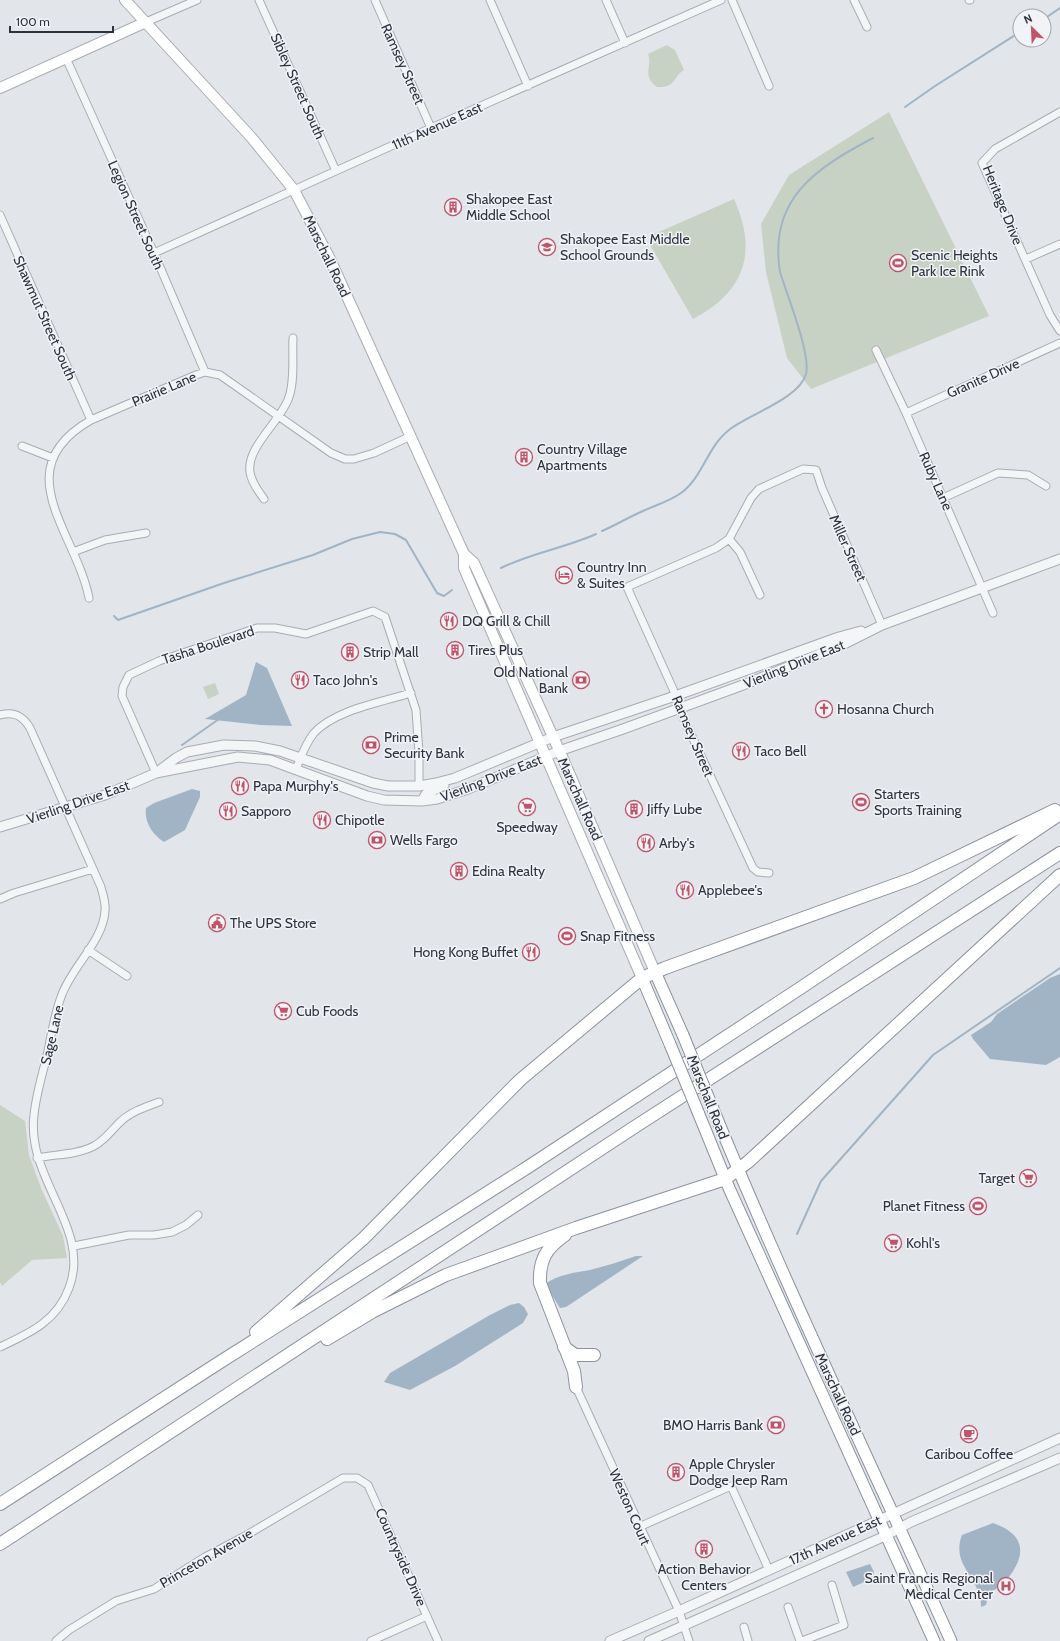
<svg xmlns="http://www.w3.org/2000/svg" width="1060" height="1641" font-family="Cabin,sans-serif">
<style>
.green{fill:#c8d2c4}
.water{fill:#a1b4c5}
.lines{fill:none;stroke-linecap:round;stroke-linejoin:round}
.stream{stroke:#a1b4c5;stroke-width:2}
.minor-casing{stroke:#a8acb3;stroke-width:9}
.tertiary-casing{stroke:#a8acb3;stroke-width:11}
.secondary-casing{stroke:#a8acb3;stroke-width:12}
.trunk-casing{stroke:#8b939e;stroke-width:13}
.motorway-casing{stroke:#8b939e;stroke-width:14}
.minor{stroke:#f4f5f7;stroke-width:7}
.tertiary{stroke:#f4f5f7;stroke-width:9}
.secondary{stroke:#fff;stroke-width:10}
.trunk{stroke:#fff;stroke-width:11}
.motorway{stroke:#fff;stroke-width:12}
.trunk-bridge-casing{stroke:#8b939e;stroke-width:13;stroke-linecap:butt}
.trunk-bridge{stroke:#fff;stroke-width:11}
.labels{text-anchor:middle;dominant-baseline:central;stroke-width:3;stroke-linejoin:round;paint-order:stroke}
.street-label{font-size:14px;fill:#2c333f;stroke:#f1f3f6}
.poi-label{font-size:14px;fill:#2c333f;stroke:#f1f3f6;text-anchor:start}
</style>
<rect width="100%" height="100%" fill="#e2e5e9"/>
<!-- green -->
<path class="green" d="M667,45l8,5 9,20c-12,7 -7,18 -27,17 -16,-12 -4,-21 -9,-33z
M889,112l100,204 -178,73 -24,-31 -21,-86 -5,-48 28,-49z
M734,199c24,53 11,93 -41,120l-44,-76 3,-8z
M215,683l4,11 -11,5 -5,-12z
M0,1105l25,16 4,34 12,33 22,48 4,22 -35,2 -30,26 -2,-4z"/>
<!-- water -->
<path class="water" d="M256,662l11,6 25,58 -32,-1 -55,-6 41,-24z
M192,789l8,2v6l-15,33 -21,12c-12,-8 -20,-20 -18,-34l8,-5z
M1060,974v83l-14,8 -56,-6 -17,-20 -2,-4 20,-13 6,-8 53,-36z
M636,1256h7l-77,51 -6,1 -15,-24c14,-10 29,-11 45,-14 16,-4 31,-9 46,-14z
M519,1303l5,4 4,7 -5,9 -68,43 -45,24 -26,-8 6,-9 100,-58 20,-10z
M993,1523c34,12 34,33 12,59 -4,4 -15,10 -17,14 -1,2 -1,6 -2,9l-5,2c1,-29 -31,-41 -19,-72z
M870,1564l4,8 -1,6 -20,9 -7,-15z"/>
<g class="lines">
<!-- stream -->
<path class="stream" d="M1044,19l16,-11
M905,107l30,-21 85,-54
M602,531c14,-6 27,-14 41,-20 13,-6 27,-10 38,-18 22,-16 26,-46 48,-63 20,-16 70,-31 77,-56 5,-20 -19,-79 -26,-102 -12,-73 36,-104 93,-134
M501,568c30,-15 64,-20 95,-34
M114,616l4,4 106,-37 89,-28 39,-16 28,-7 15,2 11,6 31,53 7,3 8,-6
M182,745l37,-26
M797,1234l24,-53 112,-126 127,-87"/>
<!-- minor casing -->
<g class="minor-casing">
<path id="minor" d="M259,0l77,171
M375,0l56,128
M490,0l38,86
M606,0l19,43
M732,0l37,86
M854,0l13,27
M969,0h1
M146,22l51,-22
M66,58l88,195 51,119
M1060,112l-65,37 -13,14 68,152 10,16
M0,215l91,205
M154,253l277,-125 290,-128
M1026,259l34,-15
M876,350l30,63 87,200
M906,413l154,-70
M22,446l31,12
M943,498l55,-25 30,2 18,11
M264,499c-6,-8 -13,-18 -14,-27 -4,-25 32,-52 39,-75 6,-17 3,-42 4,-59
M729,539l11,13 20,43
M73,552l32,-12 41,-7
M89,598c-13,-66 -84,-129 2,-178l105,-45 9,-3 15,3 111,78 14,6h9l20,-6 37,-17
M0,715c14,-4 23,1 30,13l71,159c2,8 5,16 4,24 -2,31 -34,56 -44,86 -7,19 -10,39 -14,59 -5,19 -11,39 -13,59 -8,65 58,113 35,173 -12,33 -39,45 -69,59
M296,769c5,-12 9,-25 18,-36 21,-23 68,-31 97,-40
M156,773l-34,-77 1,-9 6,-12 30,-14 98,-33h18l31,6 67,-23 12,6 31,93 3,43v33
M769,873l-11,-1 -5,-4 -70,-151 -10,-28 -46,-102 89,-39 13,-9 22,-41 8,-9 44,-20 13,1 6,18 60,137
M0,899l14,-6 79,-24
M88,950l39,26
M37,1158c19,-4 40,-3 57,-12 11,-6 17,-15 25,-23 11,-11 26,-16 40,-21
M74,1246l55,-11h25l18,-3 14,-7 12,-10
M576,1387l103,224 10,30
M639,1527l92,-41 38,84
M788,1607l12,34
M744,1627l4,14
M56,1641l13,-11 47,-29 38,-12 51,-32 40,-21 98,-58h14l11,7 70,156
M371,1641l56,-25
M802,1641l42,-16 -12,-40"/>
</g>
<!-- tertiary casing -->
<g class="tertiary-casing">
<path id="tertiary" d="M156,773l82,-16 32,3 97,36 17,4 38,1 15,-2 31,-10 91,-38 64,-22 120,-44 99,-40 40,-20 178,-66
M422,801l4,-7 18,-9
M0,827l105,-32 51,-22 20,-15 11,-6 37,-7 31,1 25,5 93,32 15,3h31l17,-3 19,-5 98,-41 122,-41 164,-59 22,-6
M610,1641l69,-30 381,-173
M649,1641l236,-105 26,-14 149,-64"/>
</g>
<!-- secondary casing -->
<g class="secondary-casing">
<path id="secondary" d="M125,0l126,137 43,53 36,69 134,295 10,9 90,198 91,211
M0,88l146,-66
M464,554v14l178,410"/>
</g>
<!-- trunk casing -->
<g class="trunk-casing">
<path id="trunk" d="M655,972l28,63
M642,978l28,66
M711,1104c74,181 159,358 240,537
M698,1112l31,76 205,453"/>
</g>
<!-- motorway casing -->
<g class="motorway-casing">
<path id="motorway" d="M565,1235c-19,13 -26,25 -25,48l34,88 2,16
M256,1332l108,-94 156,-158 122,-102 23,-10 249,-90 141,-68
M327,1339l45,-27 74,-37 130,-47 149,-49 23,-17 312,-287
M564,1347l11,8h19
M0,1504l217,-140 311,-197 271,-178 261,-175
M0,1544l633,-416 427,-275"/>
</g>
<!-- minor -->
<use href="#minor" class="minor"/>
<!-- tertiary -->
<use href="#tertiary" class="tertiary"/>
<!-- secondary -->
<use href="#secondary" class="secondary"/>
<!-- trunk -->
<use href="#trunk" class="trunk"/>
<!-- motorway -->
<use href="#motorway" class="motorway"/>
<!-- trunk-bridge casing -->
<g class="trunk-bridge-casing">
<path id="trunk-bridge" d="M683,1035l28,69
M670,1044l28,68"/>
</g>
<!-- trunk-bridge -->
<use href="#trunk-bridge" class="trunk-bridge"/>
</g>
<!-- icons -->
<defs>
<g id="building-ring" transform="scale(0.9)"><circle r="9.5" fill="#f1f3f6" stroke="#c0556a" stroke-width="1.5"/><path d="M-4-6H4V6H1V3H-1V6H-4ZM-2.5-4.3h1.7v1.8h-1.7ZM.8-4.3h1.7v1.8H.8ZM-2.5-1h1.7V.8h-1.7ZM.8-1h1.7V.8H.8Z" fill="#c0556a"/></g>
<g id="school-ring" transform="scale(0.9)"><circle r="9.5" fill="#f1f3f6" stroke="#c0556a" stroke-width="1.5"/><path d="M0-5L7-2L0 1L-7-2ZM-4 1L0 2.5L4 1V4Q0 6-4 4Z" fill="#c0556a"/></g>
<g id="stadium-ring" transform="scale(0.9)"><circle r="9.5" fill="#f1f3f6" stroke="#c0556a" stroke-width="1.5"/><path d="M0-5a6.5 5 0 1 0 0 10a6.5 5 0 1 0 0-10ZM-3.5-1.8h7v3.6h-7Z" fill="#c0556a"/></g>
<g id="hotel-ring" transform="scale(0.9)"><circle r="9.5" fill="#f1f3f6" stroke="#c0556a" stroke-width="1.5"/><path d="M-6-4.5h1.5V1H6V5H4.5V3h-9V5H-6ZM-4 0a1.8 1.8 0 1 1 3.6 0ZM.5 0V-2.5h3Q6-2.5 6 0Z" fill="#c0556a"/></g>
<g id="restaurant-ring" transform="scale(0.9)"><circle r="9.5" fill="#f1f3f6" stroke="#c0556a" stroke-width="1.5"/><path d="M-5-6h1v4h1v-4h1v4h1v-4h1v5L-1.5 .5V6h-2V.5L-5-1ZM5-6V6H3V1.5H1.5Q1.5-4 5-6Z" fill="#c0556a"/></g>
<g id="bank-ring" transform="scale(0.9)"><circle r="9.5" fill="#f1f3f6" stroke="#c0556a" stroke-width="1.5"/><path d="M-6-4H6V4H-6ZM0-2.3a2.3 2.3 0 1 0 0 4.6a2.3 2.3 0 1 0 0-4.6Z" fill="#c0556a"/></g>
<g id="church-ring" transform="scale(0.9)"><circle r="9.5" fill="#f1f3f6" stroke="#c0556a" stroke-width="1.5"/><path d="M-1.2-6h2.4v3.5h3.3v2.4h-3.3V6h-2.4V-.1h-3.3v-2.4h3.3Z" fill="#c0556a"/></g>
<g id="supermarket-ring" transform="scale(0.9)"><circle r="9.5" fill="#f1f3f6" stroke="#c0556a" stroke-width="1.5"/><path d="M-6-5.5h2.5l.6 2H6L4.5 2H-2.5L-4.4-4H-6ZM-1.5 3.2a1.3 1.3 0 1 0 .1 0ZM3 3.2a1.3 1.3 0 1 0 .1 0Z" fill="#c0556a"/></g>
<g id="civic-ring" transform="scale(0.9)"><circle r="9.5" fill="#f1f3f6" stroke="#c0556a" stroke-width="1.5"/><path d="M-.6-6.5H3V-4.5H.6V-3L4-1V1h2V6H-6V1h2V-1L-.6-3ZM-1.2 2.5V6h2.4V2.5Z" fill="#c0556a"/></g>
<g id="cafe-ring" transform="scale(0.9)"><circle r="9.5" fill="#f1f3f6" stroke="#c0556a" stroke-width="1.5"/><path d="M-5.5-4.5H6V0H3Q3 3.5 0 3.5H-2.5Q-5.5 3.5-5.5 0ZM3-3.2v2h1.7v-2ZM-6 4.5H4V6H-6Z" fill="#c0556a"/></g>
<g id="hospital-ring" transform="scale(0.9)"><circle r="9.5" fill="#f1f3f6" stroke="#c0556a" stroke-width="1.5"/><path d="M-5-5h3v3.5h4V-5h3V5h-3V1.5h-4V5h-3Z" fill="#c0556a"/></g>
</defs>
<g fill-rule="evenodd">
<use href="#building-ring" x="453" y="207"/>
<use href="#school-ring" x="547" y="247"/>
<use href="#stadium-ring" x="898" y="263"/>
<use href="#building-ring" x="524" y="457"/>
<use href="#hotel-ring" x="564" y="575"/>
<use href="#restaurant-ring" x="449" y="621"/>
<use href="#building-ring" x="455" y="650"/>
<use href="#building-ring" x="350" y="652"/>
<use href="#restaurant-ring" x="300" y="680"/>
<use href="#bank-ring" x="581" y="680"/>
<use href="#church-ring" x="824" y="709"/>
<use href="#bank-ring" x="371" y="745"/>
<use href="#restaurant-ring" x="741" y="751"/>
<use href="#restaurant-ring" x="240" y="786"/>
<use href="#stadium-ring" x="861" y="802"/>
<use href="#supermarket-ring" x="527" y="807"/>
<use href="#building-ring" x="634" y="809"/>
<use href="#restaurant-ring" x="228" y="811"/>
<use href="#restaurant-ring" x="322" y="820"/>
<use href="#bank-ring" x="377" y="840"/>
<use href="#restaurant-ring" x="646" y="843"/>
<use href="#building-ring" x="459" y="871"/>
<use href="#restaurant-ring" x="685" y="890"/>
<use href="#civic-ring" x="217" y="923"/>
<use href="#stadium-ring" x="567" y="936"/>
<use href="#restaurant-ring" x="531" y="952"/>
<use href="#supermarket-ring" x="283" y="1011"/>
<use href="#supermarket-ring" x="1028" y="1178"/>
<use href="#stadium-ring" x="978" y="1206"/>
<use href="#supermarket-ring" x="893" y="1243"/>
<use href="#bank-ring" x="776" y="1425"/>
<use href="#cafe-ring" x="969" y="1434"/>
<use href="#building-ring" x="676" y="1472"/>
<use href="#building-ring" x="704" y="1549"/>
<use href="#hospital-ring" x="1006" y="1586"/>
</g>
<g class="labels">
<!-- street labels -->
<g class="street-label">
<text transform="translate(403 64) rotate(66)">Ramsey Street</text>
<text transform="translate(298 86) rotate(66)">Sibley Street South</text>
<text transform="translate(437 126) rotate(-24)">11th Avenue East</text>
<text transform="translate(1003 205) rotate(68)">Heritage Drive</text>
<text transform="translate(136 215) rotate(66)">Legion Street South</text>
<text transform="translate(327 256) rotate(64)">Marschall Road</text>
<text transform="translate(45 318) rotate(66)">Shawmut Street South</text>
<text transform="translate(983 378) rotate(-24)">Granite Drive</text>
<text transform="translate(164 389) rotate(-23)">Prairie Lane</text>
<text transform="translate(936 481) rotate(66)">Ruby Lane</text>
<text transform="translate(848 548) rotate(66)">Miller Street</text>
<text transform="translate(208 645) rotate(-18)">Tasha Boulevard</text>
<text transform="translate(794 664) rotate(-22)">Vierling Drive East</text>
<text transform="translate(693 736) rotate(67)">Ramsey Street</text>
<text transform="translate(491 778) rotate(-21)">Vierling Drive East</text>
<text transform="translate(580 799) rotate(66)">Marschall Road</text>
<text transform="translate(78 802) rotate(-19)">Vierling Drive East</text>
<text transform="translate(52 1035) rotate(-77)">Sage Lane</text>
<text transform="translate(708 1097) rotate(68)">Marschall Road</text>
<text transform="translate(838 1394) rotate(65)">Marschall Road</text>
<text transform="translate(630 1507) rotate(66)">Weston Court</text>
<text transform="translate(835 1540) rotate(-25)">17th Avenue East</text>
<text transform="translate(401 1557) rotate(66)">Countryside Drive</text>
<text transform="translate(206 1558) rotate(-30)">Princeton Avenue</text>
</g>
<!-- poi labels -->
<g class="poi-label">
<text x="466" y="199">Shakopee East<tspan x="466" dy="16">Middle School</tspan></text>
<text x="560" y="239">Shakopee East Middle<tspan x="560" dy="16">School Grounds</tspan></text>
<text x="911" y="255">Scenic Heights<tspan x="911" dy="16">Park Ice Rink</tspan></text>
<text x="537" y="449">Country Village<tspan x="537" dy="16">Apartments</tspan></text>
<text x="577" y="567">Country Inn<tspan x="577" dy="16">&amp; Suites</tspan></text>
<text x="462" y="621">DQ Grill &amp; Chill</text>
<text x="468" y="650">Tires Plus</text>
<text x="363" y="652">Strip Mall</text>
<text x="568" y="672" text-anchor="end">Old National<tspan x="568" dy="16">Bank</tspan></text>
<text x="313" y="680">Taco John's</text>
<text x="837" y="709">Hosanna Church</text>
<text x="384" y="737">Prime<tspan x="384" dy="16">Security Bank</tspan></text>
<text x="754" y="751">Taco Bell</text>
<text x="253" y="786">Papa Murphy's</text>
<text x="874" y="794">Starters<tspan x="874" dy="16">Sports Training</tspan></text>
<text x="647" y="809">Jiffy Lube</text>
<text x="241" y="811">Sapporo</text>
<text x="335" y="820">Chipotle</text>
<text x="527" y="827" text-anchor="middle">Speedway</text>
<text x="390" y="840">Wells Fargo</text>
<text x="659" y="843">Arby's</text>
<text x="472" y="871">Edina Realty</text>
<text x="698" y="890">Applebee's</text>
<text x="230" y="923">The UPS Store</text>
<text x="580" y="936">Snap Fitness</text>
<text x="518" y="952" text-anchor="end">Hong Kong Buffet</text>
<text x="296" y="1011">Cub Foods</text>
<text x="1015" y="1178" text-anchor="end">Target</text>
<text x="965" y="1206" text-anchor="end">Planet Fitness</text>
<text x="906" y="1243">Kohl's</text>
<text x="763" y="1425" text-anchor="end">BMO Harris Bank</text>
<text x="969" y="1454" text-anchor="middle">Caribou Coffee</text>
<text x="689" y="1464">Apple Chrysler<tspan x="689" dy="16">Dodge Jeep Ram</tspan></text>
<text x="704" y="1569" text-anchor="middle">Action Behavior<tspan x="704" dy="16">Centers</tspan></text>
<text x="993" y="1578" text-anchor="end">Saint Francis Regional<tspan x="993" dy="16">Medical Center</tspan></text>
</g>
</g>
<!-- north arrow -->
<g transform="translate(1032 28) rotate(336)"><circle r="19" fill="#f1f3f6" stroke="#a2a6ad"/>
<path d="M0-3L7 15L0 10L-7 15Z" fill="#c0556a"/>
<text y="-6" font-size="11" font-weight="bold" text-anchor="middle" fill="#2c333f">N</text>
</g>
<!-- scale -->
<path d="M10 26v6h103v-6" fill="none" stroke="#2c333f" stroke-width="2"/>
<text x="16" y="26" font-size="12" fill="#2c333f" stroke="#f1f3f6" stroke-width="3" paint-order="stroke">100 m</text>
</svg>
